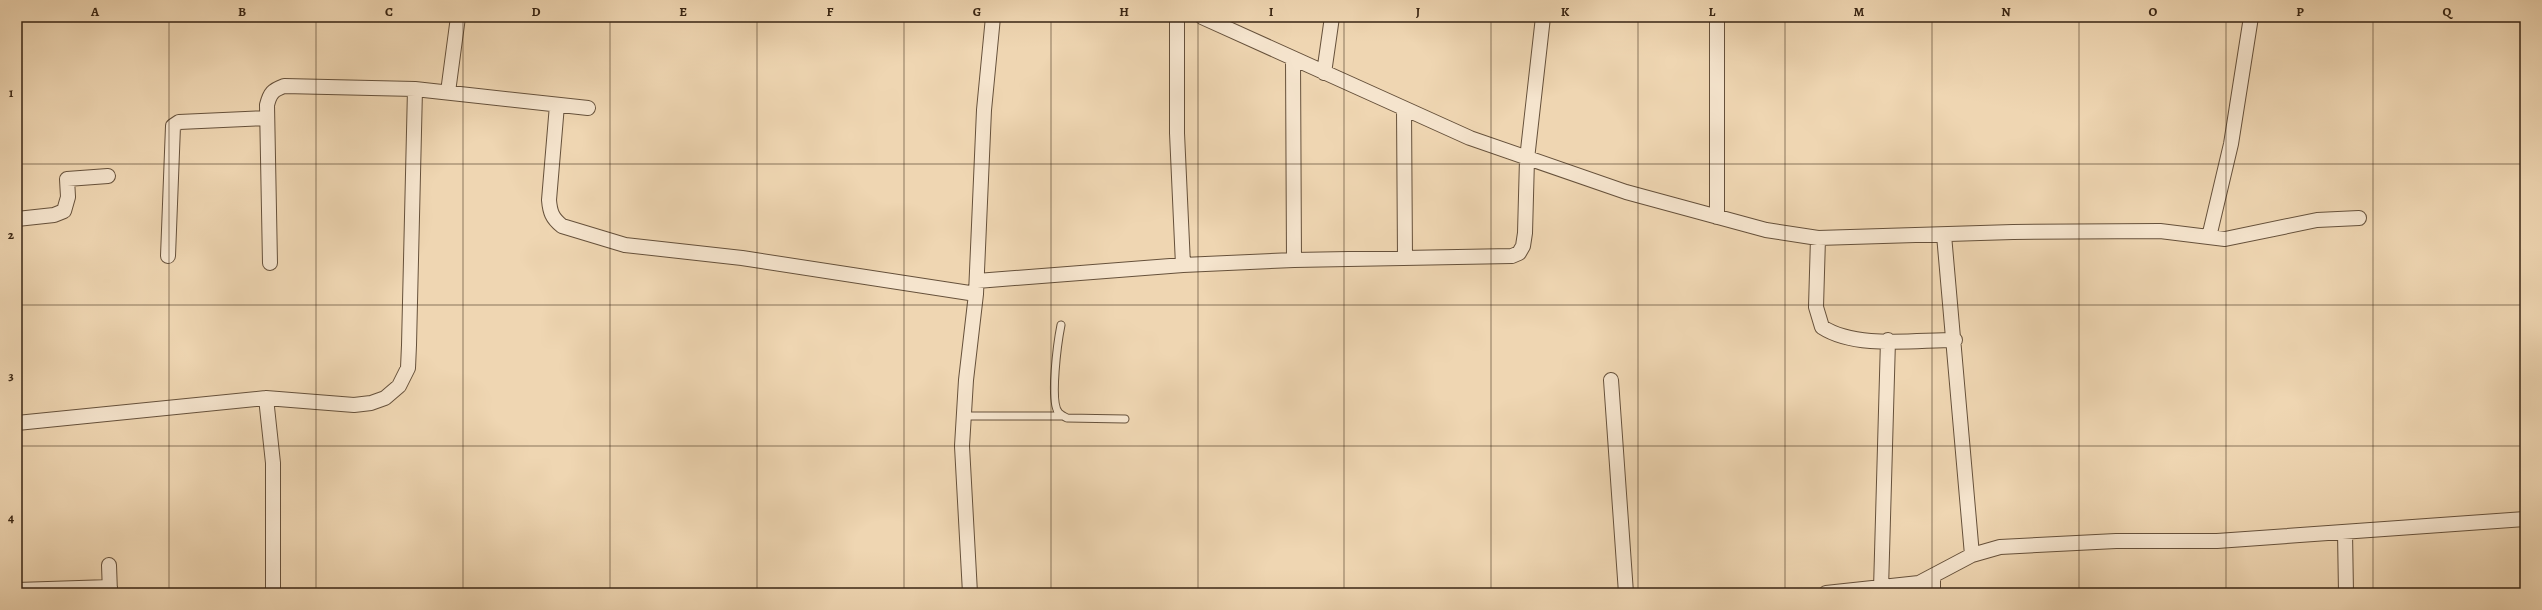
<svg xmlns="http://www.w3.org/2000/svg" width="2542" height="610" font-family="Alegreya,serif">
<style>
.lines{fill:none;stroke-linecap:round;stroke-linejoin:round}
.service-casing{stroke:#66513b;stroke-width:9}
.minor-casing{stroke:#66513b;stroke-width:16}
.service{stroke:#f5e4cd;stroke-width:7}
.minor{stroke:#f5e4cd;stroke-width:14}
.grid{fill:none;stroke:#392513;stroke-width:1;stroke-opacity:0.55}
.neatline{fill:none;stroke:#392513;stroke-width:1.5}
.grid-label{font-size:13px;text-anchor:middle;font-weight:bold;fill:#392513}
</style>
<rect width="100%" height="100%" fill="#efd6b2"/>
<filter id="stains"><feTurbulence type="fractalNoise" baseFrequency=".005" numOctaves="4"/><feColorMatrix values="0 0 0 0 .2 0 0 0 0 .09 0 0 0 0 .02 0 0 0 .5 -.17"/></filter>
<radialGradient id="worn" r=".72"><stop offset=".6" stop-color="#630" stop-opacity="0"/><stop offset="1" stop-color="#630" stop-opacity=".3"/></radialGradient>
<g class="lines">
<!-- service casing -->
<g class="service-casing">
<path id="service" d="M1061,325c-3,15 -12,78 -2,88 2,2 6,4 8,5l58,1
M963,416h100"/>
</g>
<!-- minor casing -->
<g class="minor-casing">
<path id="minor" d="M1177,17v116l6,132
M1202,17l268,121 156,54 140,38 52,8 195,-6 147,-1 65,8 92,-19 42,-2
M1293,59l1,201
M1324,73l8,-56
M448,92l10,-75
M557,105l-8,95c1,12 3,18 13,26l63,19 117,13 234,36
M1404,109l1,149
M1717,217v-200
M17,219l37,-4 10,-4 4,-14 -1,-18 41,-3
M1944,235l28,320
M2209,237l22,-93 20,-127
M1818,238l-2,69 6,20c34,22 92,13 133,13
M168,256l5,-130 6,-4 88,-4
M270,263l-3,-158c3,-12 6,-15 17,-19l131,3 173,19
M977,281l206,-16 111,-5 218,-4 7,-3 4,-7 2,-13 2,-74 16,-142
M1611,380l15,213
M266,398l7,65v130
M17,423l249,-25 88,7 17,-2 14,-5 14,-12 9,-18 1,-23 6,-256
M2345,532l1,61
M109,565l1,28
M1881,589l7,-249
M17,590l93,-3
M970,593l-8,-147 4,-66 10,-86 8,-184 9,-93
M1826,593l93,-10 53,-28 28,-8 116,-6h101l308,-22
M1933,593v-16"/>
</g>
<!-- service -->
<use href="#service" class="service"/>
<!-- minor -->
<use href="#minor" class="minor"/>
</g>
<!-- grid -->
<path class="grid" d="M169,17v576M316,17v576M463,17v576M610,17v576M757,17v576M904,17v576M1051,17v576M1198,17v576M1344,17v576M1491,17v576M1638,17v576M1785,17v576M1932,17v576M2079,17v576M2226,17v576M2373,17v576M17,164h2508M17,305h2508M17,446h2508"/>
<!-- margin -->
<rect width="2542" height="610" fill="none" stroke="#efd6b2" stroke-width="44"/>
<rect x="22" y="22" width="2498" height="566" class="neatline"/>
<g class="grid-label">
<text x="95" y="16">A</text>
<text x="242" y="16">B</text>
<text x="389" y="16">C</text>
<text x="536" y="16">D</text>
<text x="683" y="16">E</text>
<text x="830" y="16">F</text>
<text x="977" y="16">G</text>
<text x="1124" y="16">H</text>
<text x="1271" y="16">I</text>
<text x="1418" y="16">J</text>
<text x="1565" y="16">K</text>
<text x="1712" y="16">L</text>
<text x="1859" y="16">M</text>
<text x="2006" y="16">N</text>
<text x="2153" y="16">O</text>
<text x="2300" y="16">P</text>
<text x="2447" y="16">Q</text>
<text x="11" y="97">1</text>
<text x="11" y="239">2</text>
<text x="11" y="380">3</text>
<text x="11" y="522">4</text>
</g>
<rect width="100%" height="100%" filter="url(#stains)"/>
<rect width="100%" height="100%" fill="url(#worn)"/>
</svg>
